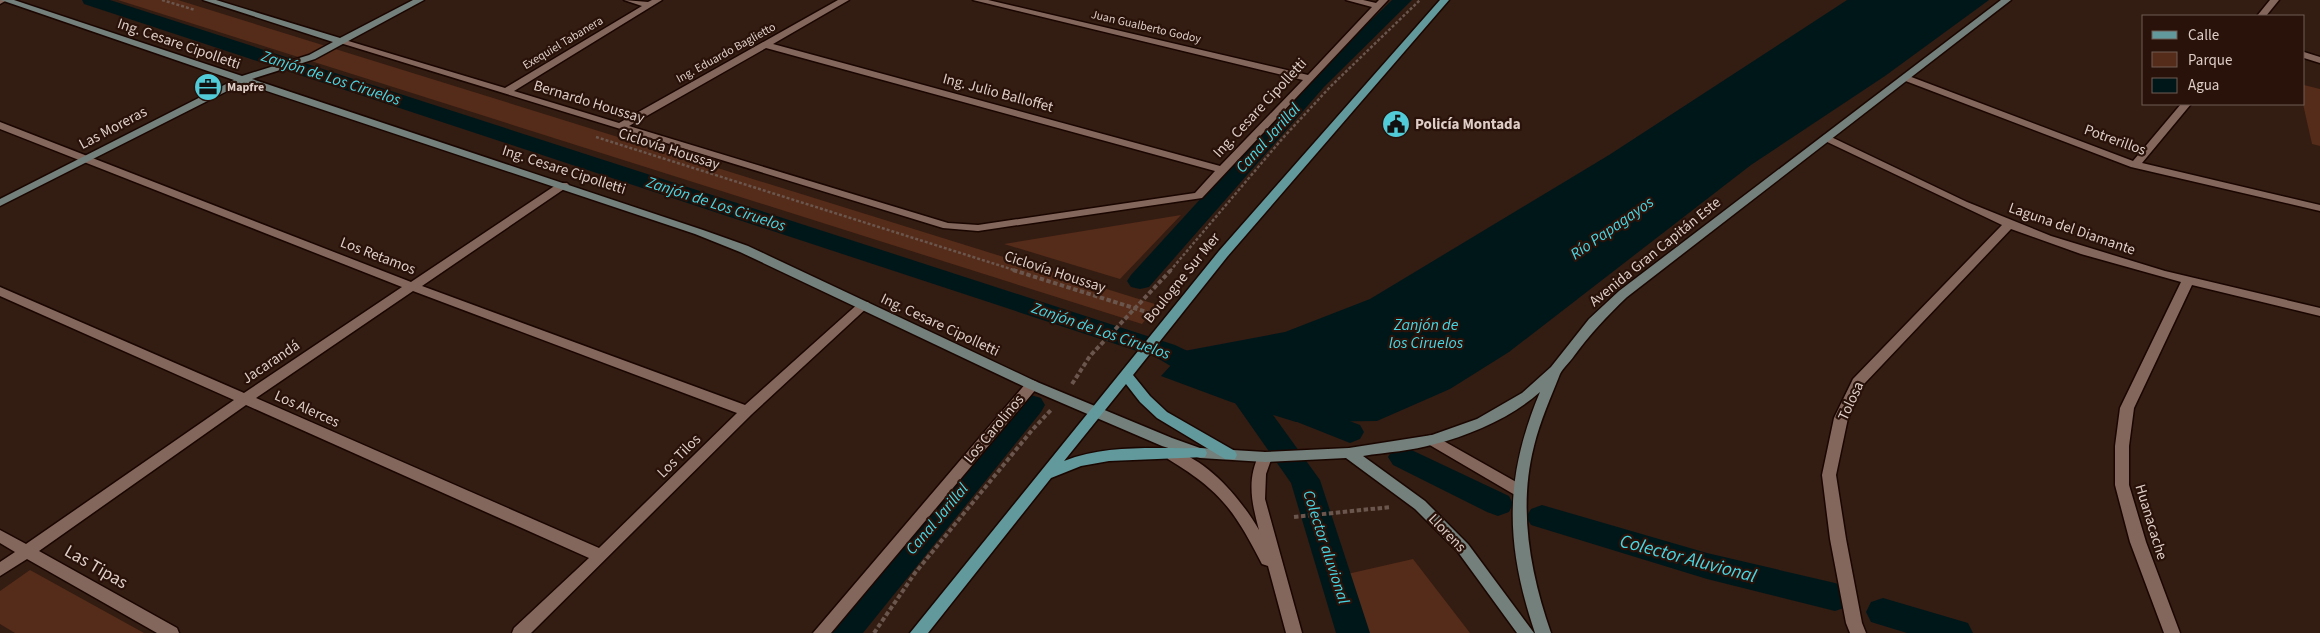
<svg xmlns="http://www.w3.org/2000/svg" width="2320" height="633" font-family="'Source Sans 3',sans-serif">
<style>
.green{fill:#552b19}
.water{fill:#00171a}
.lines{fill:none;stroke-linecap:round;stroke-linejoin:round}
.canal{fill:#00171a;fill-rule:evenodd}
.street-casing{stroke:#1a0601;stroke-width:3}
.secondary-casing{stroke:#1a0601;stroke-width:3}
.primary-casing{stroke:#1a0601;stroke-width:3}
.path-far1{stroke:#6a564d;stroke-width:2.5;stroke-dasharray:3 2;stroke-linecap:butt}
.path{stroke:#6a564d;stroke-width:4;stroke-dasharray:4.5 2.5;stroke-linecap:butt}
.street{fill:#84675c;fill-rule:evenodd}
.secondary{fill:#73807c;fill-rule:evenodd}
.primary{fill:#62999c;fill-rule:evenodd}
.labels{text-anchor:middle;dominant-baseline:central;stroke-width:4.5;stroke-linejoin:round;paint-order:stroke}
.far-street-label{font-size:12px;fill:#decec7;stroke:#291209}
.far-poi-label{font-size:12px;font-weight:bold;fill:#decec7;stroke:#291209;text-anchor:start}
.street-label{font-size:15px;fill:#decec7;stroke:#291209}
.poi-label{font-size:15px;font-weight:bold;fill:#decec7;stroke:#291209;text-anchor:start}
.water-label{font-size:16px;font-style:italic;fill:#47d6e4;stroke:#291209}
.near-street-label{font-size:18px;fill:#decec7;stroke:#291209}
.near-water-label{font-size:19px;font-style:italic;fill:#47d6e4;stroke:#291209}
</style>
<rect width="100%" height="100%" fill="#331c12"/>
<!-- green -->
<path class="green" d="M118,0h60l980,305 -16,19z
M2304,85l16,4v57l-8,-2 -9,-40z
M1181,215l-61,64 -116,-35z
M1413,559l57,74h-132l-17,-53z
M30,570l114,63h-129l-15,-9v-33z"/>
<!-- water -->
<path class="water" d="M1847,0h142l-104,76 -134,89 -242,187 -59,37 -73,32 -81,1 -65,-20 -70,-26 23,-25 101,-19 85,-33 239,-144z"/>
<g class="lines">
<!-- canal -->
<path class="canal" d="M82,0h28l1065,345 46,22 4,7 -4,7c-22,6 -47,-14 -66,-24l-1071,-353z
M1392,0h20l-88,87 -175,200 -9,2 -9,-2 -4,-6 4,-6 179,-196z
M1240,380l10,3 70,97 50,153h-34l-45,-150 -65,-93 4,-7z
M1031,395l10,3 4,7 -4,7 -178,221h-37l5,-10 190,-225z
M1292,399l68,26 4,7 -4,7 -10,4 -68,-27 -4,-7 4,-7z
M1403,446l106,50 4,8 -4,8 -11,4 -11,-4 -94,-47 -5,-8 5,-8z
M1542,505l165,48 128,30 12,4 4,10 -4,10 -12,4 -128,-32 -176,-54 -5,-8 5,-8z
M1883,598l85,25 5,10h-66l-36,-11 -5,-10 5,-10z"/>
<!-- street casing -->
<g class="street-casing">
<path id="street" d="M0,0h7l-7,4z
M624,0l24,2 4,-2h10l-148,91 105,32 219,-123h11l-76,44 447,122 83,-86 -330,-80h15l320,75 64,-68 -26,-7h17l13,3 3,-3h9l-186,198 -224,33 -35,-3 -606,-186 5,-3 3,1 160,48 137,-82zM766,48l449,123 -20,22 -217,32 -30,-2 -319,-97z
M2270,0h9l-13,16h-9z
M2304,52l16,5v6l-16,-5z
M1906,75l227,86 48,-57h10l-49,59 178,42v6l-189,-44 -228,-87v-4z
M0,122l411,160 148,-99h8l2,2 -2,2 -145,99 323,119 115,-103h8l2,3 -118,109 -221,219h-19l2,-5 75,-70 -343,-153 -207,146 138,77 2,5h-22l-130,-74 -27,17v-14l15,-10 -15,-9v-13l26,14 208,-144 -234,-104v-9l244,106 158,-106 -402,-158zM413,291l324,122 -138,135 -343,-150z
M1827,135l140,67 84,34 114,35 155,37v8l-128,-31 -58,123 -5,38v39l17,57 34,91h-16l-34,-91 -15,-57v-39l5,-38 61,-126 -100,-28 -70,-25 -147,155 -16,34 -12,57 10,64 16,84 4,10h-16l-4,-10 -16,-84 -8,-64 12,-57 19,-39 149,-154 -179,-85v-4z
M1032,380l5,2 2,3 -2,3 -206,245h-18l214,-251z
M1433,435l92,52 2,4 -2,4 -5,1 -5,-1 -87,-51 -2,-4 2,-4z
M1173,450c36,11 68,49 86,80 -7,-26 -13,-51 1,-77h10l2,4 -6,17 -1,25 37,134h-16l-18,-67 -6,-2c-28,-54 -41,-73 -94,-105l-2,-4 2,-4z"/>
</g>
<!-- secondary casing -->
<g class="secondary-casing">
<path id="secondary" d="M1,0h13l228,76 67,-21 24,-13 -130,-42h13l124,38 73,-38h11l-109,59 -63,20 451,151 45,16 289,136 135,56 28,10 65,4 84,-4 83,-13 45,-16 45,-26 29,-26 38,-48 30,-28 382,-291h10l-384,297c-20,19 -37,37 -53,59 -4,6 -11,12 -14,18 -9,23 -20,47 -26,72 -16,62 -4,127 17,187h-16c-30,-89 -31,-155 5,-241 -28,25 -69,43 -105,52 -23,7 -48,8 -72,12l62,45 43,43 66,89h-17l-59,-81 -43,-43 -69,-51 -81,4 -65,-4 -38,-12 -135,-58 -287,-136 -45,-18 -452,-151 -243,123v-7l234,-119z"/>
</g>
<!-- primary casing -->
<g class="primary-casing">
<path id="primary" d="M1440,0h9l-222,257 -94,118 17,21 17,16 68,39 2,4 -2,4h-10l-68,-41 -17,-16 -14,-18 -62,77c43,-17 91,-12 136,-13l5,1 2,4 -2,4 -96,4 -28,5 -30,12 -123,155h-18l309,-382z"/>
</g>
<!-- path-far1 -->
<path class="path-far1" d="M162,0l33,10
M596,137l421,134
M1170,271l112,-132 48,-52 90,-87"/>
<!-- path -->
<path class="path" d="M1013,270l140,44
M1072,384l18,-28 81,-86
M1294,517l97,-10
M874,633l41,-60 118,-144 18,-19"/>
<!-- street -->
<use href="#street" class="street"/>
<!-- secondary -->
<use href="#secondary" class="secondary"/>
<!-- primary -->
<use href="#primary" class="primary"/>
</g>
<!-- icons -->
<defs>
<g id="office-disc" transform="scale(1.4375)"><circle r="9.5" fill="#52cbd8" stroke="#291209"/><path d="M-6-3h4V-5.5h4V-3h4V5H-6ZM-1-4.5V-3h2v-1.5ZM-6 0V1H6V0Z" fill="#111"/></g>
<g id="civic-disc" transform="scale(1.4375)"><circle r="9.5" fill="#52cbd8" stroke="#291209"/><path d="M-.6-6.5H3V-4.5H.6V-3L4-1V1h2V6H-6V1h2V-1L-.6-3ZM-1.2 2.5V6h2.4V2.5Z" fill="#111"/></g>
</defs>
<g fill-rule="evenodd">
<use href="#office-disc" x="208" y="87"/>
<use href="#civic-disc" x="1396" y="124"/>
</g>
<g class="labels">
<!-- far-street labels -->
<g class="far-street-label">
<text transform="translate(1146 27) rotate(13)">Juan Gualberto Godoy</text>
<text transform="translate(563 43) rotate(-31)">Exequiel Tabanera</text>
<text transform="translate(726 53) rotate(-29)">Ing. Eduardo Baglietto</text>
</g>
<!-- far-poi labels -->
<g class="far-poi-label">
<text x="227" y="87">Mapfre</text>
</g>
<!-- street labels -->
<g class="street-label">
<text transform="translate(179 44) rotate(19)">Ing. Cesare Cipolletti</text>
<text transform="translate(998 93) rotate(15)">Ing. Julio Balloffet</text>
<text transform="translate(589 102) rotate(17)">Bernardo Houssay</text>
<text transform="translate(1260 108) rotate(-47)">Ing. Cesare Cipolletti</text>
<text transform="translate(113 128) rotate(-28)">Las Moreras</text>
<text transform="translate(2115 140) rotate(20)">Potrerillos</text>
<text transform="translate(669 149) rotate(18)">Ciclovía Houssay</text>
<text transform="translate(564 170) rotate(18)">Ing. Cesare Cipolletti</text>
<text transform="translate(2072 229) rotate(19)">Laguna del Diamante</text>
<text transform="translate(1655 252) rotate(-39)">Avenida Gran Capitán Este</text>
<text transform="translate(378 256) rotate(21)">Los Retamos</text>
<text transform="translate(1055 272) rotate(18)">Ciclovía Houssay</text>
<text transform="translate(1182 278) rotate(-51)">Boulogne Sur Mer</text>
<text transform="translate(940 325) rotate(25)">Ing. Cesare Cipolletti</text>
<text transform="translate(271 362) rotate(-34)">Jacarandá</text>
<text transform="translate(1851 401) rotate(-65)">Tolosa</text>
<text transform="translate(307 409) rotate(24)">Los Alerces</text>
<text transform="translate(994 429) rotate(-50)">Los Carolinos</text>
<text transform="translate(679 456) rotate(-45)">Los Tilos</text>
<text transform="translate(2151 522) rotate(73)">Huanacache</text>
<text transform="translate(1447 533) rotate(46)">Llorens</text>
</g>
<!-- poi labels -->
<g class="poi-label">
<text x="1415" y="124">Policía Montada</text>
</g>
<!-- water labels -->
<g class="water-label">
<text transform="translate(331 78) rotate(18)">Zanjón de Los Ciruelos</text>
<text transform="translate(1268 138) rotate(-48)">Canal Jarillal</text>
<text transform="translate(716 204) rotate(18)">Zanjón de Los Ciruelos</text>
<text transform="translate(1612 228) rotate(-35)">Río Papagayos</text>
<text x="1426" y="325">Zanjón de<tspan x="1426" dy="18">los Ciruelos</tspan></text>
<text transform="translate(1101 331) rotate(19)">Zanjón de Los Ciruelos</text>
<text transform="translate(937 519) rotate(-50)">Canal Jarillal</text>
<text transform="translate(1326 547) rotate(72)">Colector aluvional</text>
</g>
<!-- near-street labels -->
<g class="near-street-label">
<text transform="translate(96 567) rotate(30)">Las Tipas</text>
</g>
<!-- near-water labels -->
<g class="near-water-label">
<text transform="translate(1688 559) rotate(15)">Colector Aluvional</text>
</g>
</g>
<!-- legend -->
<rect x="2142" y="15" width="162" height="90" fill="#291209" stroke="#715d55"/>
<rect x="2152" y="31" width="25" height="8" fill="#62999c" stroke="#715d55"/>
<text x="2188" y="40" font-size="15" fill="#decec7">Calle</text>
<rect x="2152" y="52" width="25" height="15" fill="#552b19" stroke="#715d55"/>
<text x="2188" y="65" font-size="15" fill="#decec7">Parque</text>
<rect x="2152" y="78" width="25" height="15" fill="#00171a" stroke="#715d55"/>
<text x="2188" y="90" font-size="15" fill="#decec7">Agua</text>
</svg>
